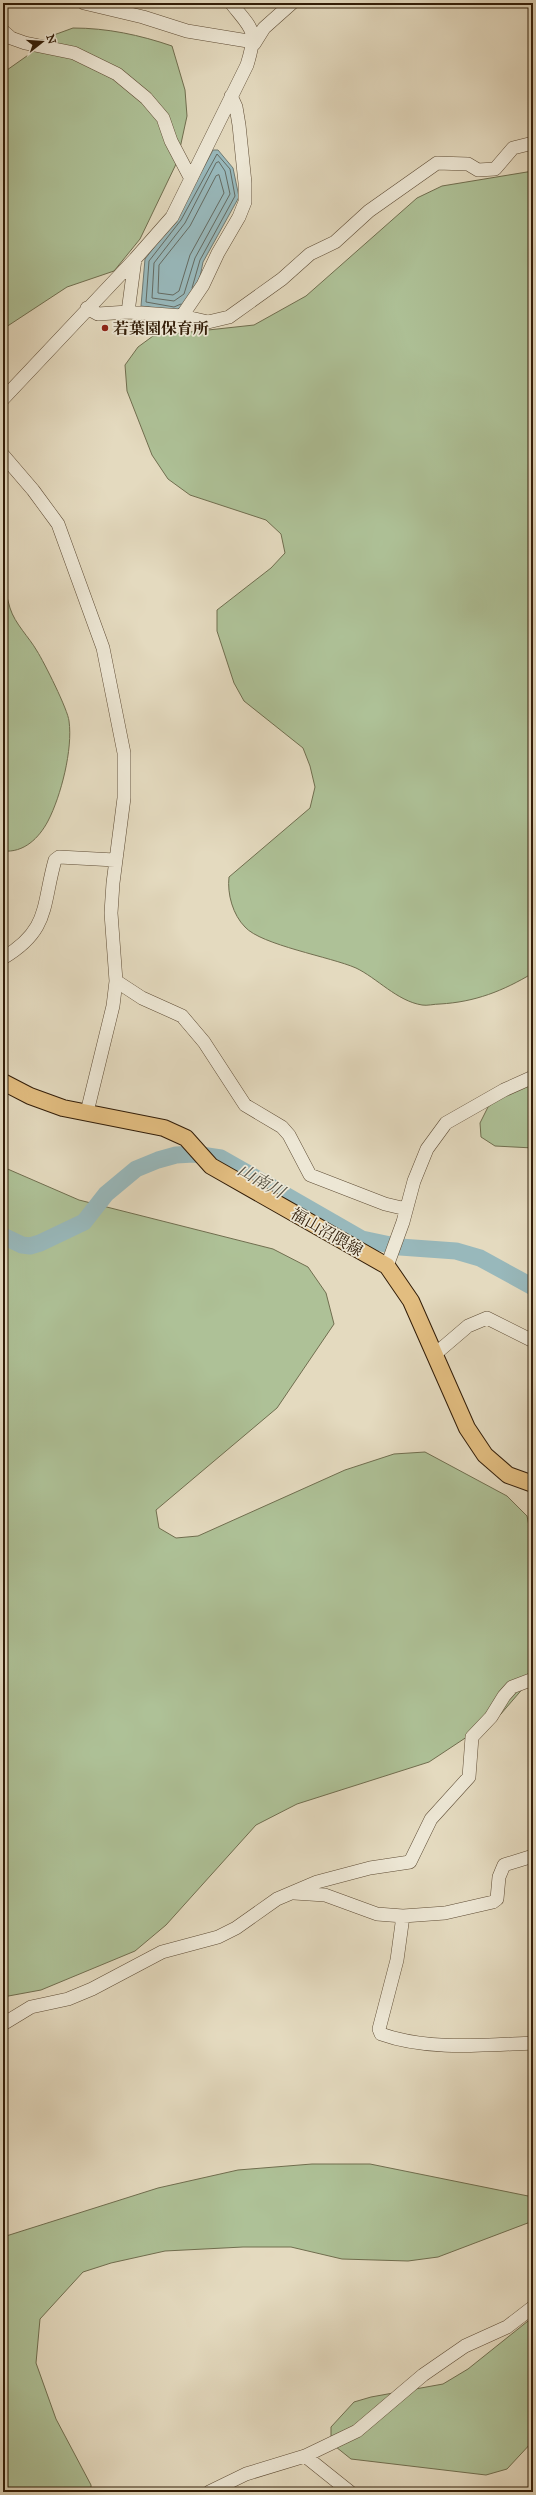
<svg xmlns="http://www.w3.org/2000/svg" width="536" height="2495" font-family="'IM FELL Great Primer','Noto Serif JP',serif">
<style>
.green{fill:#aec197;stroke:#706e4f}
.water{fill:#98b8bb;stroke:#6f7a73}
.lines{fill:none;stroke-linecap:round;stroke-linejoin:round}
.shore{stroke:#646a61;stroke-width:1}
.river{stroke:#98b8bb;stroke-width:17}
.minor-casing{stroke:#5e4c35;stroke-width:14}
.major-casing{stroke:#311c07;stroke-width:18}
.minor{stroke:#ede7d5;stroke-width:13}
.major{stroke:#e2bd80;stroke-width:16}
.poi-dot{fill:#8f2418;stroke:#ede7d5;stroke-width:1.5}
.labels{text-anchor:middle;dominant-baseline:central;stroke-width:3.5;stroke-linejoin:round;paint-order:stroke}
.poi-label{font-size:16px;font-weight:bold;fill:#311c07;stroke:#ede7d5;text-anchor:start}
.street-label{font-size:16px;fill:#311c07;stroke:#ede7d5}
.water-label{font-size:17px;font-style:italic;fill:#504b3d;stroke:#ede7d5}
</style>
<rect width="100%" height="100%" fill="#e4dabf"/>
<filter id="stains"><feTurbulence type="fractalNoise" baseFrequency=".005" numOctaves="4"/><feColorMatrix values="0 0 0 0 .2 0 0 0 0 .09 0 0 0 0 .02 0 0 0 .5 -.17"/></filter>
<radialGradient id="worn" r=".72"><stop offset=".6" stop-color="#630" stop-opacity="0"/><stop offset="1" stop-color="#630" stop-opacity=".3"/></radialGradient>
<!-- green -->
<path class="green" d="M73,28c34,0 67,7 99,18l13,44 2,26 -10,46 -37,77 -26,32 -47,16 -64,42v-252l4,-7 34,-24 10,-10z
M533,171v802c-30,18 -58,29 -93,31 -6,0 -13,2 -18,1 -25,-4 -45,-27 -66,-37 -25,-11 -95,-23 -111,-41 -12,-12 -18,-33 -16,-50l81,-69 5,-21 -5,-21 -7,-18 -59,-47 -10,-18 -17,-52v-21l54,-42 14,-15 -4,-19 -15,-14 -76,-25 -22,-16 -16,-24 -25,-64 -2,-26 13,-18 15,-11 101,-11 52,-29 111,-98 25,-12z
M3,572c2,11 3,24 7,36 5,16 19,29 27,43 7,11 31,59 32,70 4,28 -8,75 -21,100 -9,17 -24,32 -45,30z
M533,1070v78l-38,-2 -14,-9 -1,-14 8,-16z
M3,1167l76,33 194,49 35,18 18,26 8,31 -57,84 -121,102 3,18 17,10 22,-2 147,-66 49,-16 31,-2 82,44 20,20 6,30v126l-8,14 -25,29 -71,47 -132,42 -41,21 -90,100 -31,26 -94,39 -38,7z
M312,2164h58l163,33v24l-95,36 -30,4 -66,-2 -51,-12h-48l-78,4 -54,12 -28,9 -43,47 -4,44 20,56 35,66v7h-88v-255l155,-49 80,-18z
M533,2317v124l-26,28 -21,6 -135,-16 -20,-16v-16l23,-25 17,-5 72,-13 25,-15z"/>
<!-- water -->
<path class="water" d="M213,150h5l15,18 6,29 -36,65 -4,20 -15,25 -9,4 -34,-5 4,-47 32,-41z"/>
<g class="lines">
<!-- shore -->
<path class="shore" d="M219,162l6,9 5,23 -35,64 -11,36 -10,7 -22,-3 2,-35 31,-40 31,-60z
M219,175l5,18 -34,62 -11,36 -6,4 -15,-2 1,-28 31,-39 26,-50z
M181,304l-7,3 -28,-5 3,-41 32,-41 36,-66 13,15 5,27 -35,64 -8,28"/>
<!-- river -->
<path class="river" d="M3,1236l19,9 8,1 10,-3 44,-21 22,-28 30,-25 22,-9 18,-5 18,-1 27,4 141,81 38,8 56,4 24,7 53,29"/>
<!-- minor casing -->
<g class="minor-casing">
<path id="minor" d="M84,3l59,14 44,14 67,11
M3,31l8,7 14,5 49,10 43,21 29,24 17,20 8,23 20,38
M254,44l10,-16 28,-25
M87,308l11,6 30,-2 54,4 26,6 21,-5 53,-38 28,-25 25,-12 34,-31 68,-48 31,1 10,6 17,-1 18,-21 20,-5
M128,312l7,-53
M182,316l21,-31 15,-32 21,-36 6,-15v-19l-6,-58 -3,-18 -5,-11
M3,399l132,-140 37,-42 75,-152c11,-36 6,-34 -16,-62
M3,455l30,35 25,34 45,124 21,105v45l-11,85 -2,30 5,68 -3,25 -26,106
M3,958c47,-28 39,-52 52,-98l4,-3 56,3
M116,981l26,17 40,18 22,26 41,63 37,22 7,8 21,40 75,29 21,5
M387,1266l16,-44 11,-41 13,-32 19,-26 58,-33 29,-13
M434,1355l34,-29 19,-8 46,23
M294,1893l31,2 52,19 26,2 42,-3 48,-11 4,-3 2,-22 5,-12 29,-9
M403,1916l-6,44 -18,69 2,5c47,17 103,11 152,9
M3,2024l28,-17 37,-8 24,-10 70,-37 56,-15 18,-9 41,-29 40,-17 53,-14 40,-6 21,-43 38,-42 3,-40 19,-20 13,-21 8,-9 21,-8
M305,2456l45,36
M209,2492l37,-18 59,-18 52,-25 66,-56 42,-29 42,-19 26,-20"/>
</g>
<!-- major casing -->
<g class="major-casing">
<path id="major" d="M3,1082l27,14 33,12 101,20 22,10 25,28 176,100 24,35 56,127 18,27 23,20 25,9"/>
</g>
<!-- minor -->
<use href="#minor" class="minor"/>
<!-- major -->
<use href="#major" class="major"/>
</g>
<!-- markers -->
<circle class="poi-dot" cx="105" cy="328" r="4"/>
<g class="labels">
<!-- poi labels -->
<g class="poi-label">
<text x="113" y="328">若葉園保育所</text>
</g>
<!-- street labels -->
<g class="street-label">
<text transform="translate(327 1232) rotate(30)">福山沼隈線</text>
</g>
<!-- water labels -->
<g class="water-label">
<text transform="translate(261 1181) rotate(30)">山南川</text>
</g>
</g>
<!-- margin -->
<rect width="536" height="2495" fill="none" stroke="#e4dabf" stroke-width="16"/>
<rect x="4" y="4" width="528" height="2487" fill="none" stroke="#311c07" stroke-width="2"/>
<rect x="8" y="8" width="520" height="2479" fill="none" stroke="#311c07"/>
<!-- north arrow -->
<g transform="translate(42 42) rotate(73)" stroke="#ede7d5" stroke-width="3" paint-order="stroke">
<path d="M0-3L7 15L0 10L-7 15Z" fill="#311c07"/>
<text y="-6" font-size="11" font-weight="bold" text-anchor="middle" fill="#311c07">N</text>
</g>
<rect width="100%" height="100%" filter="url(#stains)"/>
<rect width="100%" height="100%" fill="url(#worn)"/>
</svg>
